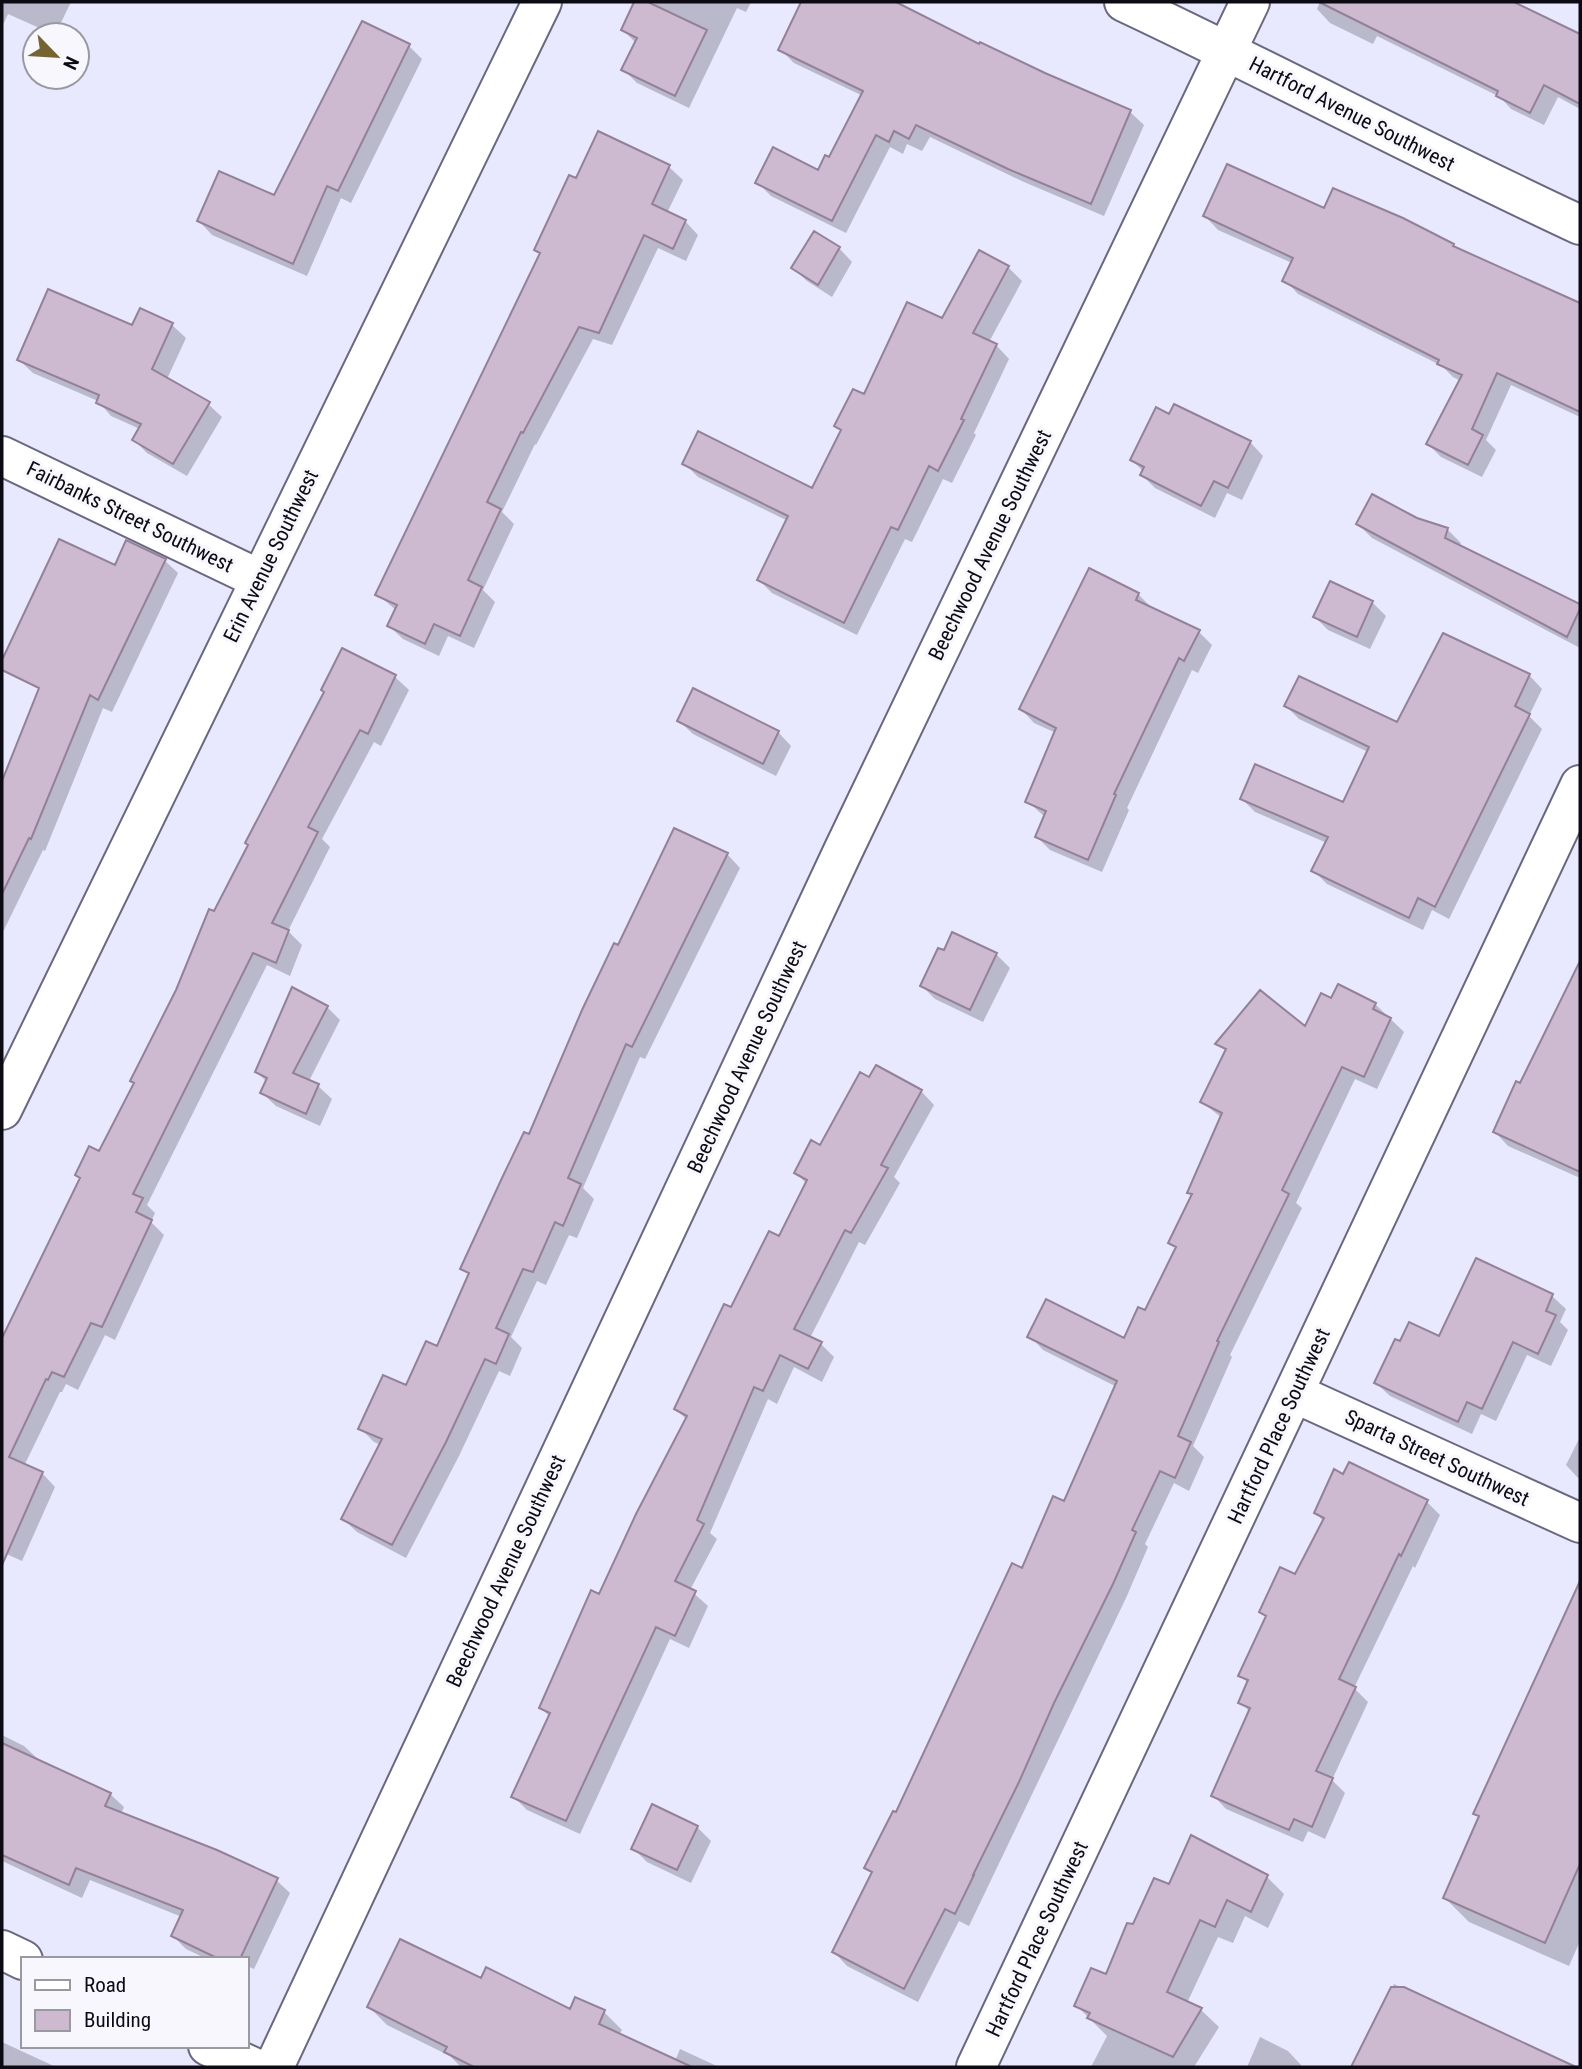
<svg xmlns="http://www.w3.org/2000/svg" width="1582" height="2069" font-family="'Roboto Condensed',sans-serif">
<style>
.shadow{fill:#0003}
.building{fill:#cdbad1;stroke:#938197;stroke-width:2}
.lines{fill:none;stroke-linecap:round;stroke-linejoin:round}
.minor-casing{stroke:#696880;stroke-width:42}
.minor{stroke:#fff;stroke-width:38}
.labels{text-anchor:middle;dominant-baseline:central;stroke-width:6;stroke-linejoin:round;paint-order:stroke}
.street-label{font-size:21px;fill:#0c0b14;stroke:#f7f7fd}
</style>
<rect width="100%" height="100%" fill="#e8e8fe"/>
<!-- shadow -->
<path class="shadow" d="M2,2h69l-16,33 -47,-21 -6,13z
M636,2h8l10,4 2,-4h95l-5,10 -9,-4 -48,100 -52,-25 -14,-14 13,-26 -13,-13z
M803,2h90l87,45 150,65 14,13 -40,91 -80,-34 -94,-45 -8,14 -15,-7 -4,10 -13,-7 -44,86 -75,-37 -14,-14 62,-10 11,-13 33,-63 -69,-33 -13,-13z
M1320,2h190l70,34v73l-22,-12 -14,28 -33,-16 -11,-12 -123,-61 -4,8 -43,-21 -13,-14z
M409,46l13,13 -71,144 -10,-5 -34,78 -95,-41 -13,-14 76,-23z
M669,167l14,13 -16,33 18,8 13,14 -12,26 -28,-13 -46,97 -19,-6 -57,106 -1,-1 -33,68 12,12 -31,66 12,12 -21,46 -26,-12 -9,20 -36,-17 -14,-13 8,-15 -20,-17 164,-340 -5,-4 41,-70z
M1325,211l128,34 4,4 123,62v106l-69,-32 -25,55 10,10 -14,27 -41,-20 -13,-13 33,-63 -8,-4 -11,-11 -144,-72 -13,-14 7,-17 -74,-33 -13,-14z
M839,248l13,14 -20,35 -25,-16 -14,-13z
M980,252l28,15 14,14 -33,61 7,3 13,14 -35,74 2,2 -24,48 -9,-4 -31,63 -7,-3 -48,96 -85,-42 -13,-13 29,-59 -90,-44 -14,-14 129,27 29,-58 -6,-6 107,-105z
M140,310l32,15 14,13 -19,41 41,25 14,13 -35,59 -40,-23 -13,-13 6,-11 -29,-13 -13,-15 -65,-28 -14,-13 114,-33z
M1170,416l80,26 13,14 -21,44 -15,-7 -12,25 -60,-30 -13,-13 2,-3 -12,-12z
M1416,520l31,9 14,14 -2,4 121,59v42l-208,-110 -14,-14z
M94,557l22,10 48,-7 14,13 -66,139 -9,-4 -58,143 -2,-1 -41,84v-149z
M1331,583l41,19 14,14 -16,33 -42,-19 -13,-13z
M1138,594l14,14 47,24 13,13 -14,28 -6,-3 -65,138 2,2 -27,62 -52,-22 -13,-13 8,-20 -18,-16 29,-68 -22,-10 -13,-14z
M343,651l52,26 14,13 -28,56 -7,-4 -52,97 8,8 -42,84 14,14 -12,31 -23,-11 -120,240 8,8 -4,9 13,13 -49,105 -10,-5 -27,55 -12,-6 -4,8h-2l-36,74 18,7 13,14 -33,74 -20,-9v-210l20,-44 114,-214 79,-171 111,-221z
M1529,675l13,14 -13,27 13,13 -93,190 -17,-9 -9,20 -96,-46 -14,-14 14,-27 -72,-31 -13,-13 101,5 25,-52 -69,-33 -13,-13 112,19z
M679,721l99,11 13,14 -15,30 -83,-42z
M727,854l13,14 -95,191 -5,-2 -57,131 11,11 -17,39 -8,-3 -23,50 -9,-4 -26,56 11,11 -12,28 -11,-5 -40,85 -53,102 -49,-26 -14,-13 38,-74 -7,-3 -14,-14 47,-41 30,-39 33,-72 -7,-7 67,-133 89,-189z
M996,954l14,14 -27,54 -48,-23 -13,-13z
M1332,1000l43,4 29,28 -27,57 -22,-10 -59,124 6,5 -72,147 2,2 -39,89 11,11 -15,34 -15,-8 -29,61 3,3 -22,51 -157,328 -10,-5 -41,81 -71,-36 -13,-14 39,-77 -7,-7 31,-54 126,-244 42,-67 52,-116 -74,-37 -13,-14 95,4 21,-28 31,-63 -7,-7 23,-46 -4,-4 33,-74 -20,-16 25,-50 -9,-8 88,-15z
M1561,1004l19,10v164l-72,-32 -13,-14 26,-47z
M327,1007l13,13 -31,61 9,5 14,13 -12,27 -44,-20 -14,-13 5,-11 -10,-10z
M870,1079l51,12 13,14 -40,72 6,6 -35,62 -6,-3 -49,96 11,6 13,13 -12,25 -28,-15 -17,37 -9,-5 -58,134 7,6 -27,51 18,16 -19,42 -19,-9 -90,195 -53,-24 -13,-13 36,-80 -9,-9 59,-112 87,-176 -11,-11 56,-100 48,-70 27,-55 -11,-11 25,-26z
M1476,1260l76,36 14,13 -6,13 8,8 -17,36 -24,-11 -31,66 -15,-7 -9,20 -82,-38 -14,-13 64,-45z
M1580,1437v43l-14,-15z
M1427,1502l13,13 -25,53 -2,-2 -59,122 14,14 -36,78 13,13 -20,46 -17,-8 -5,11 -77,-33 -13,-14 37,-83 -10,-10 9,-18 -8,-8 26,-58 -6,-6 35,-36 28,-54 -8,-9z
M1580,1586v355l-11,25 -100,-44 -24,-24 35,-80 -5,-5z
M2,1735l22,11 14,13 72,35 14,13 -3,7 155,66 14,13 -36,76 -7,-3v-7h-40l-21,-10 -13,-13 9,-19 -92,-37 -8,18 -80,-37z
M697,1827l14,14 -20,42 -44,-21 -13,-13z
M1267,1877l17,17 -16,34 -23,-12 -12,27 -15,-6 -31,66 14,7 18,17 -25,40h-103l16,-31 -31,-31 31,-28 27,-51 35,-39z
M481,1980l89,31 34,1 18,18 -3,5 56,26 5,-12 39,18h-258l-11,-11 -63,-31 -18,-18z
M1394,1984l178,83h-219z
M1260,2037l28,14 13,14 -1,2h-53z
M2,2042l54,25h-54z"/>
<!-- building -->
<path class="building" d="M634,2h14l59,28 -32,66 -54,-26 16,-32 -16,-8z
M801,2h95l83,42 1,-2 65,31 86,37 -40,94 -83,-35 -92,-44 -7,14 -15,-8 -5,11 -13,-7 -44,86 -77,-38 18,-36 45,23 7,-15 4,2 34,-66 -85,-41z
M1319,2h195l66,32v70l-36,-19 -14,28 -34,-17 2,-5z
M362,21l48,23 -72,147 -11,-5 -34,78 -96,-43 22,-50 55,24z
M598,131l72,34 -18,39 34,16 -13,29 -29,-14 -45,98 -20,-6 -56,106 -2,-1 -34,70 14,7 -33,71 14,7 -22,49 -26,-12 -9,20 -38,-18 10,-21 -22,-10 165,-342 -6,-3 35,-75 7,3z
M1227,164l97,44 9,-20 70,30 51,26 -1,2 127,57v109l-83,-39 -25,56 11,6 -15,30 -42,-21 36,-69 -25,-11 2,-4 -157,-79 11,-23 -90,-42z
M814,231l26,16 -22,38 -27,-17z
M979,250l30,16 -36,67 24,11 -36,75 3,1 -26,51 -9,-5 -31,64 -7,-3 -47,96 -87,-43 31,-64 -106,-52 16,-33 114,57 29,-58 -7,-4 19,-37 11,5 43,-92 35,16z
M48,289l84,36 8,-17 33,15 -21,46 58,33 -37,62 -41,-24 9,-16 -45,-21 3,-8 -82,-35z
M1174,404l77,37 -23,47 -14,-7 -13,25 -61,-31 4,-8 -14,-7 26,-53 13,7z
M1372,494l45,24 31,10 -3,10 135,66v5l-13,28 -211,-113z
M59,539l56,26 11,-25 40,19 -68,141 -8,-5 -59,144 -2,-1 -27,56v-113l37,-93 -37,-18v-10z
M1089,568l50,25 -3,7 64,30 -16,31 -5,-3 -65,136 2,1 -28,65 -53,-23 11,-26 -21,-9 31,-74 -37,-19z
M1330,581l43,20 -16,36 -44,-20z
M1443,633l87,41 -15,32 15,8 -95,193 -17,-9 -9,20 -98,-47 17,-34 -88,-38 15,-35 88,38 26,-55 -85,-41 15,-30 98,46z
M342,648l54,27 -28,59 -8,-4 -52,97 10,5 -46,91 17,7 -13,33 -23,-10 -120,241 10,4 -7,14 16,8 -50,107 -11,-4 -27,54 -12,-5 -4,8 -2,-1 -37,78 34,15 -41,93v-227l78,-160 -5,-3 14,-29 10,5 35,-68 -4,-2 46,-91 33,-81 5,2 34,-66 -3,-2 79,-151 -3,-2z
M693,688l86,43 -16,33 -86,-43z
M674,828l54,25 -96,194 -6,-3 -58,134 13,6 -18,42 -8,-4 -22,50 -10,-3 -27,59 13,6 -13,30 -11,-5 -39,83 -54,103 -51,-26 41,-80 -24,-10 25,-54 23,10 20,-44 11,5 32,-73 -9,-4 42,-91 22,-46 5,2 53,-124 32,-67 4,2z
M952,932l45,21 -27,57 -50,-24 18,-38 6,2z
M1580,961v211l-87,-40 23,-51 4,2z
M1338,984l38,19 -3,6 18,9 -27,59 -22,-10 -60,123 7,4 -72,147 2,1 -41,94 13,6 -16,36 -15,-7 -28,59 4,2 -23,52 -59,119 -35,79 -46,93h1l-19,39 -10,-5 -41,80 -72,-37 40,-80 -8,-4 29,-57 3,1 116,-249 10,5 31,-72 11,5 53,-120 -90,-44 19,-38 78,39 14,-31 7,3 31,-63 -8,-4 24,-49 -5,-1 35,-80 -22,-11 26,-53 -11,-5 45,-54 45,36 16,-33 10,5z
M292,987l36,19 -35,67 26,11 -13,30 -46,-21 7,-15 -12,-6z
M876,1065l46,25 -41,75 7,3 -37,65 -6,-3 -51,99 28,13 -14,27 -28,-14 -17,36 -9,-4 -57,133 7,4 -29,57 21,10 -21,45 -19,-9 -90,194 -55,-24 39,-84 -11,-5 52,-118 8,4 37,-80 51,-98 -13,-7 50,-105 7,3 38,-76 10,5 28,-56 -13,-7 17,-33 9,5 40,-73 9,5z
M1476,1258l77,36 -7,17 10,4 -18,39 -25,-12 -31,67 -15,-7 -9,20 -84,-39 21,-44 5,2 9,-19 30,14z
M1349,1462l79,38 -27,56 -2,-2 -60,125 17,8 -40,84 17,7 -21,49 -18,-8 -5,11 -78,-34 39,-88 -12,-5 10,-23 -10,-4 28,-60 -7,-4 21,-45 15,7 29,-56 -10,-5 20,-44 9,5z
M1580,1581v283l-35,79 -102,-45 36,-82 -6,-2z
M2,1743l109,50 -6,13 112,44 61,28 -38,81h-21l-48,-23 12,-26 -107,-42 -7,17 -67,-30z
M652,1804l46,22 -21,44 -46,-21z
M1191,1835l77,40 -17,37 -24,-12 -12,27 -15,-7 -33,72 35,16 -29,49 -86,-39 3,-5 -16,-7 17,-38 15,6 21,-51 6,1 21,-46 15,6z
M400,1939l81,39 5,-11 84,42 5,-12 30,13 -6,14 93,43h-218l-30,-15 3,-5 -80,-40z
M1391,1987h13l172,80h-225z"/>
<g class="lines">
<!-- minor casing -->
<g class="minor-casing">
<path id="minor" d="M1124,2c153,72 303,152 456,223
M2,456l257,123
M2,1110l540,-1108
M1294,1393l286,130
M2,1950l21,10
M208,2046l45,21
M274,2067l569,-1216 407,-849
M976,2067l604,-1282"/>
</g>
<!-- minor -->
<use href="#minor" class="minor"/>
</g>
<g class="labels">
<!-- street labels -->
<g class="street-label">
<text transform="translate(1352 114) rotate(27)">Hartford Avenue Southwest</text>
<text transform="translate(130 517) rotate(26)">Fairbanks Street Southwest</text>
<text transform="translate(990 545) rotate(-64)">Beechwood Avenue Southwest</text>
<text transform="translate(271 556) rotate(-64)">Erin Avenue Southwest</text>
<text transform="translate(747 1057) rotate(-65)">Beechwood Avenue Southwest</text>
<text transform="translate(1279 1426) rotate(-65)">Hartford Place Southwest</text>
<text transform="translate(1437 1458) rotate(25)">Sparta Street Southwest</text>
<text transform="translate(506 1571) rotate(-65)">Beechwood Avenue Southwest</text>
<text transform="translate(1037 1939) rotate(-65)">Hartford Place Southwest</text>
</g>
</g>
<!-- border -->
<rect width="1582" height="2069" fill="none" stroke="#0c0b14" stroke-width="7"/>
<!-- legend -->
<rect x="21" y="1957" width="228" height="91" fill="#f7f7fd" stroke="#9999a0" stroke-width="2"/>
<rect x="35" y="1980" width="35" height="10" fill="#ffffff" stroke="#9999a0" stroke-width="2"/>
<text x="84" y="1992" font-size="21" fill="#0c0b14">Road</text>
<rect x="35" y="2010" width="35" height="21" fill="#cdbad1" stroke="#9999a0" stroke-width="2"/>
<text x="84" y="2027" font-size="21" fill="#0c0b14">Building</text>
<!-- north arrow -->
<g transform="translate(56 56) rotate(115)"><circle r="33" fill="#f7f7fd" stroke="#9999a0" stroke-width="2"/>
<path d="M0-5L12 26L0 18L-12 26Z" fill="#756331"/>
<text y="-10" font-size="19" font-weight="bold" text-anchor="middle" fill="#0c0b14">N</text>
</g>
</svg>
